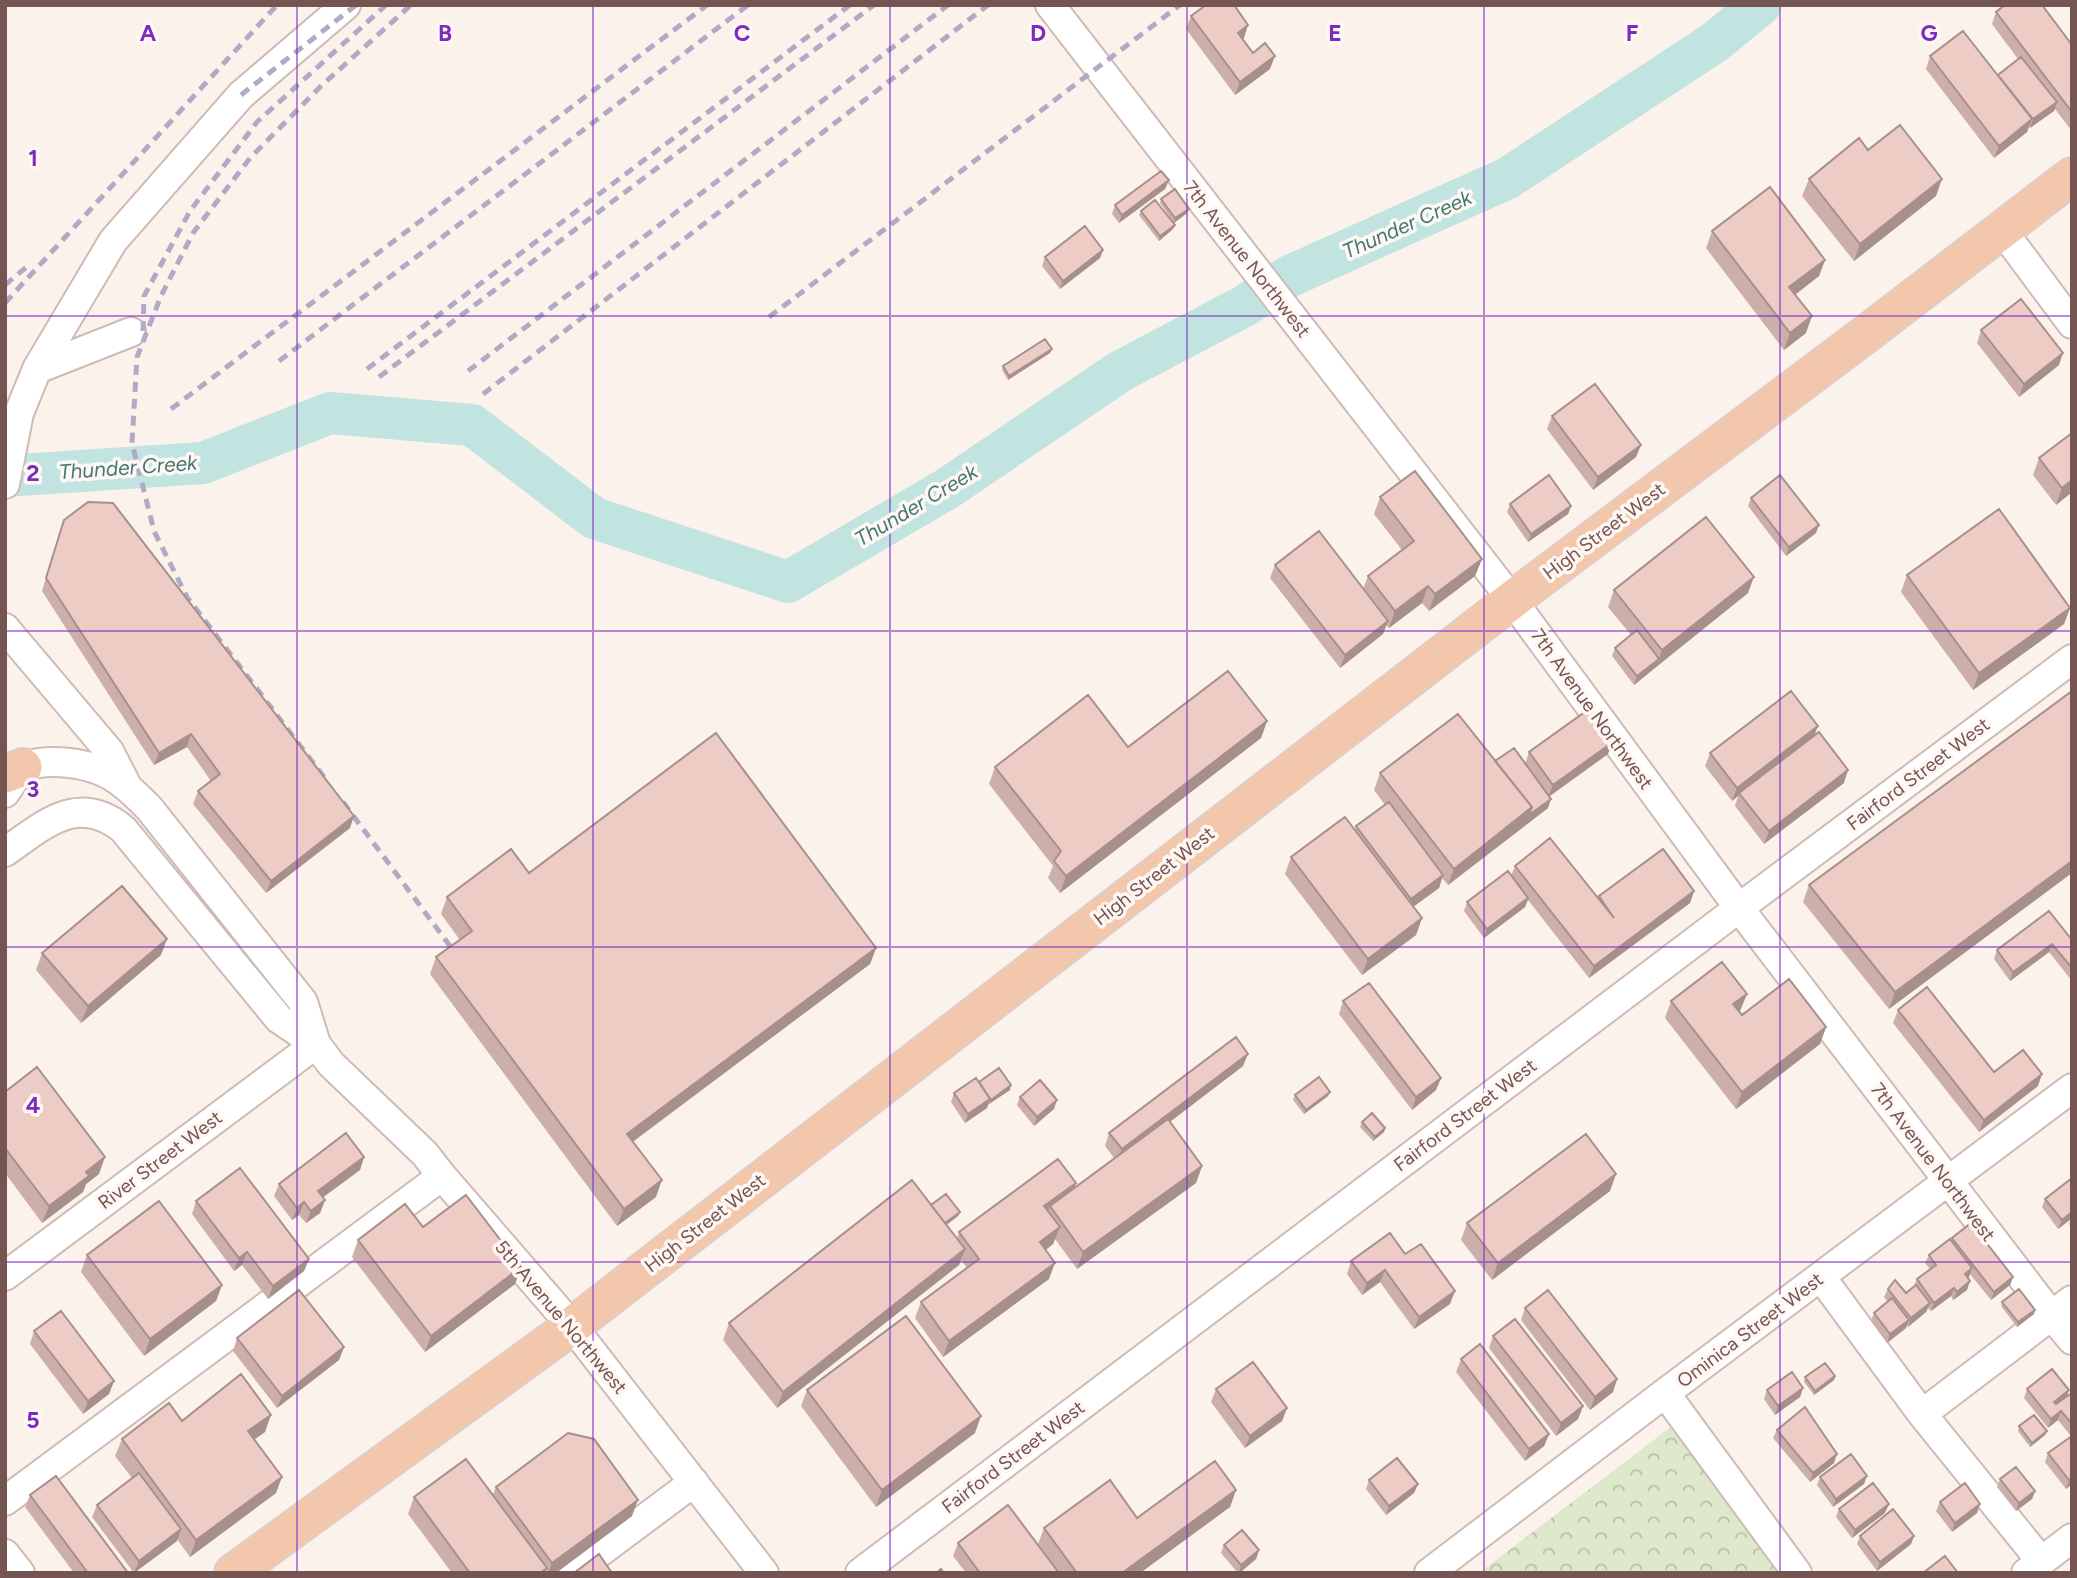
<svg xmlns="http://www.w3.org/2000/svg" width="2077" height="1578" font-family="Figtree,sans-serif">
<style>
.forest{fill:url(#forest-crowns)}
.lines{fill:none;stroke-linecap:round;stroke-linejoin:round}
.river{stroke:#c2e4e0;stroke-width:42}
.minor-casing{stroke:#cfbab5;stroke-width:32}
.major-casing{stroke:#d8cfce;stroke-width:40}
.minor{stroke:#fff;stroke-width:28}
.major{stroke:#f3c7ac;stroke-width:37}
.rail{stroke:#b2aac5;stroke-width:5;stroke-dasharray:10 7;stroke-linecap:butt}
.wall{fill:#cdafaa}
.shaded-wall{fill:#a78f8b}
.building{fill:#eeccc6;stroke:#a78f8b;stroke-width:2}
.grid{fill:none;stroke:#7b2cbf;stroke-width:2;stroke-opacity:0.55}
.labels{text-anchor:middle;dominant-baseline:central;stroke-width:7;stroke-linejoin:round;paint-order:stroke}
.street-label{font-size:19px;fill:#755551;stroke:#fef7f3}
.water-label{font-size:21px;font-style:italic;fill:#467873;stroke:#fef7f3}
.grid-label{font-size:23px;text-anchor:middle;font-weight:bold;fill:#7b2cbf;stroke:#fef7f3;stroke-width:7;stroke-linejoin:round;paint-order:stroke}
</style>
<defs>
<pattern id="forest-crowns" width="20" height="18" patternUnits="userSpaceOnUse" patternTransform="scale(1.75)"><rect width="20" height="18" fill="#dee8cb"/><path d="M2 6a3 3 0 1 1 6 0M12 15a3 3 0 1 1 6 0" fill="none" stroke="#b9bfa7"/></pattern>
</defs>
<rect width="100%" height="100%" fill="#fbf2ec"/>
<!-- forest -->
<path class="forest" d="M1684,1417l118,156h-323z"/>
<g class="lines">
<!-- river -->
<path class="river" d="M5,476l198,-13 127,-50 142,12 122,93 194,64 160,-94 171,-116 127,-67 44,-29 218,-98 207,-136 45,-37"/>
<!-- minor casing -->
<g class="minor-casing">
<path id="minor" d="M1050,5l462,595 227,308 312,407 21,25
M2002,230l70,94
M37,369l94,-37
M5,484l14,-71 18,-44 76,-128 128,-146 105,-90
M5,628l104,123 18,35
M5,793l18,-26c24,-9 60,-5 83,6 16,8 30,22 43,35l154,194 13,42
M5,852c39,-27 73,-60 118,-23l156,190 37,25 15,20 94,90 17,22 130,150 192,247
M5,1276l311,-232
M1821,1277l101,137
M1665,1393l132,180
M5,1501l437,-325
M5,1554l15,19
M2041,1561l-119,-147 150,-114
M572,1573l122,-91
M860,1573l879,-665 333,-249
M1429,1573l236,-180 407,-305
M2026,1573l46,-35"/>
</g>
<!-- major casing -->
<g class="major-casing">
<path id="major" d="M5,774l18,-7
M233,1573l339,-247 940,-726 362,-272 198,-152"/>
</g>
<!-- minor -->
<use href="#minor" class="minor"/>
<!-- major -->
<use href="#major" class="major"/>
<!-- rail -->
<path class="rail" d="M241,95l115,-90
M5,285l25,-21
M5,303l272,-298
M769,317l411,-312
M143,331l1,-35 46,-85 67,-89 129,-117
M279,361l469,-356
M367,369l483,-364
M468,371l480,-366
M379,377l495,-372
M483,394l505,-389
M171,409l536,-404
M324,777l-137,-180 -33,-66 -22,-88 5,-86 24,-61 32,-63 57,-75 71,-72 90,-81
M343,802l107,144"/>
</g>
<!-- wall -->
<path class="wall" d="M1996,12l76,33v84l-1,1 -16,-21 -1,2 -24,17 -1,-2 -2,6 -33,26 -68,-89 4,-13 68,20 20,-17 -26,-35z
M1191,16l57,9 -6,14 11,14 17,16 -35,26 -49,-66z
M1868,150l68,46 -82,65 -52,-65 7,-17z
M1169,180l-4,9 -46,34 -7,-9 3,-9z
M1161,199l26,14 -13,10 -14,-20z
M1141,211l34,14 -2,4 -14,12 -20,-26z
M1712,231l113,29 -6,16 -24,19 11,38 -22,17 -78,-102z
M1103,250l-3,8 -40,31 -18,-23 3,-9z
M1981,330l78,35 -40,32 -42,-54z
M1050,353l-42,27 -6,-10 1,-4z
M1552,416l84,41 -43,33 -46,-61z
M2072,433v59l-16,13 -23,-30 6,-17z
M1380,497l102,62 -7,17 -46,35 -7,-8 -33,25 -3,-3 -3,9 -43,34 -70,-90 5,-13 88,24 5,-13 34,-26 -28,-36z
M1751,498l65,35 -30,23 -38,-50z
M1510,504l61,2 -3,8 -40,28 -21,-30z
M64,520l286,308 -84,65 -73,-89 5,-13 13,-10 -24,-34 -33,18 -112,-174z
M1907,575l163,33 -6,16 -91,66 -72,-98z
M1614,590l134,3 -114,92 -22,-29 3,-8 16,-13 -23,-28z
M2072,691l-183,318 -86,-107 6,-17z
M1267,721l-6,17 -201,155 -12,-15 5,-12 -64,-82 6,-17 133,-20z
M1814,736l30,47 -80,61 -29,-38 3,-10 -6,5 -27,-35 5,-13z
M1529,752l79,2 -59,43 -1,11 -100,77 -6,-7 -3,10 -26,19 9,11 -6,17 -54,40 -77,-101 6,-17 64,-28 1,-3 29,-21 -11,-15 6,-17 115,-12 30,3z
M1515,866l83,33 1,-3 95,-5 -4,12 -101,75 -61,-78 -3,7 -41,31 -20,-27 3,-9 44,-26z
M529,873l347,75 -6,16 -237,178 23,55 -39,29 -187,-252 6,-17 24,-17 -19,-26 6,-17z
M2072,940v41l-23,-29 -39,29 -16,-22 3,-9z
M42,953l119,2 -80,68 -45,-53z
M1343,1001l98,77 -5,12 -24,20 -73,-96z
M1671,1001l69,10 -1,1 3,3 84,12 -6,17 -84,65 -71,-91z
M1898,1010l96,62 44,14 -59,46 -86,-109z
M1243,1066l-73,56 32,44 -6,17 -119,86 -22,-30 -2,5 -7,6 3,29 -106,78 -28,-39 6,-16 46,-34 -6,-8 -2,5 -182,143 -54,-68 6,-17 202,-118 29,7 -2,4 -11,9 10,13 2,-6 117,-49 -1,4 39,-29 -9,-12 4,-13z
M979,1082l31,8 -21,14v-1l-2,5 -22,15 -14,-21 3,-9z
M5,1092l94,82 -13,10 -3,8 -41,31 -37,-50z
M1295,1095l33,1 -24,18 -11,-14z
M1020,1097l34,12 -20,17 -17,-21z
M1362,1122l23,6 -1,4 -11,9 -13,-14z
M364,1157l-4,13 -37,27 2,3 -5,13 -14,10 -7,-8 -7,5 -18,-24 5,-12z
M2072,1178v50l-3,-4 2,-5 -13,10 -16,-22 3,-8z
M1610,1191l-118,89 -31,-40 6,-17z
M196,1201l113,58 -5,12 -36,28 -26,-34 -8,6 -42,-57z
M423,1227l98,40 -6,17 -90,68 -73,-95 6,-17z
M1952,1238l61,39 -3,8 -19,15 -21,-26 -2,4 -1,12 -14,10 -2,-4 -20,15 -3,-3 -2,4 -18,15 -1,-2 -1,3 -19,15 -16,-22 3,-8 14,-11 -4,-5 4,-8 18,4 8,-7 3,-7 13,-10 -5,-6 4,-8 22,-15z
M1405,1254l45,50 -36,25 -34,-47 -18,13 -15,-21 4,-13z
M87,1255l135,30 -6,16 -72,55 -63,-84z
M2002,1302l32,12 -17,13 -16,-21z
M1525,1308l92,71 -4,13 -23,18 -69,-90z
M34,1331l80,50 -5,13 -26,20 -53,-70z
M1493,1336l90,70 -5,13 -22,17 -67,-88z
M237,1338l107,9 -5,13 -62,48 -44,-57z
M1461,1359l88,75 -5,12 -19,15 -69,-89z
M1835,1376l-1,4 -20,15 -10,-13 1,-5z
M1803,1388l-3,9 -25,18 -11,-16 3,-9z
M1216,1389l71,19 -5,13 -37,27 -34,-46z
M2027,1389l42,1 -2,6 5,-3v40l-2,2 -12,-15 -10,8 -24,-30z
M807,1390l168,43 -99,74 -75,-101z
M182,1421l83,11 -11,7 22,54 -86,64 -13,-18v2l-43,32 -42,-56 5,-12 35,-27 -17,-22 7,-17z
M2019,1426l28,5 -2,4 -15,12 -12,-16z
M1777,1430l57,33 -24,19 -37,-44z
M2048,1453l24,31 -6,5 -21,-27z
M1820,1477l44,7 -31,23 -16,-22z
M2000,1479l35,12 -3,8 -16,12 -19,-24z
M1369,1480l49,4 -4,9 -28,22 -20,-26z
M496,1487l136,29 -76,57h-104l-44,-59 6,-17 79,-3z
M1236,1490l-6,17 -90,66h-81l-21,-29 6,-16 93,-10z
M30,1495l98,78h-54l-49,-66z
M1940,1502l40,2 -3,9 -25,19 -16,-21z
M1839,1509l46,4 -33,25 -16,-21z
M1860,1536h54l-3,8 -34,27 -20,-27z
M958,1543l101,30h-93l-13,-17z
M1224,1545l35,5 -3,9 -16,14h-2l-17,-20z"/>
<!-- shaded-wall -->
<path class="shaded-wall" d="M1248,25l-4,13 -11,8 5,-13z
M1275,56l-5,13 -35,26 5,-13z
M2057,102l-3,9 -24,17 3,-9z
M2032,119l-5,13 -33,26 5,-12z
M1942,179l-6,17 -82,65 6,-17z
M1169,180l-4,9 -46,34 3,-8z
M1189,209l-2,4 -13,10 1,-5z
M1175,225l-2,4 -14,12 1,-5z
M1103,250l-3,8 -40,31 3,-8z
M1825,260l-6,16 -36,28 6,-17z
M1812,316l-6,17 -22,17 6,-17z
M1052,349l-2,4 -42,27 1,-4z
M2063,353l-4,12 -40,32 5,-13z
M1641,445l-5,12 -43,33 5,-13z
M2072,480v12l-16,13 6,-17z
M1571,506l-3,8 -40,28 3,-8z
M1819,525l-3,8 -30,23 3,-9z
M1482,559l-7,17 -46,35 6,-17z
M1754,577l-6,16 -92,74 6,-17z
M1428,586l-6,17 -33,25 6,-17z
M2070,608l-6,16 -91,66 6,-17z
M1388,621l-5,13 -43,34 5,-13z
M1659,659l-3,8 -22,18 3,-9z
M1267,721l-6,17 -201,155 6,-17z
M1818,726l-5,13 -74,54 -1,3 -6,5 5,-13z
M191,734l-4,13 -33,18 5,-12z
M1613,742l-5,12 -60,43 5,-12z
M1848,770l-4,13 -80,61 5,-13z
M1551,799l-3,9 -100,77 6,-16 78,-62z
M354,816l-4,12 -84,65 5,-12z
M2072,861v12l-183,136 6,-17z
M1443,875l-4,13 -33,24 5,-13z
M1694,891l-4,12 -101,75 5,-12z
M1528,898l-3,9 -41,31 3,-9z
M1422,918l-6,17 -54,40 6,-16z
M167,939l-6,16 -80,68 7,-17z
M2052,944l-3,8 -39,29 3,-9z
M876,948l-6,16 -249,186 6,-16z
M1747,994l-7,17 -13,10 6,-17z
M1826,1027l-6,17 -84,65 6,-17z
M1248,1054l-5,12 -126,96 5,-13z
M2042,1074l-4,12 -59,46 5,-12z
M1441,1078l-5,12 -24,20 4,-13z
M1011,1085l-1,5 -21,14 2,-4z
M1330,1092l-2,4 -24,18 2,-4z
M990,1099l-3,9 -22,15 3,-9z
M1057,1100l-3,9 -20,17 3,-9z
M1385,1128l-1,4 -11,9 2,-4z
M105,1157l-6,17 -13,10 -3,8 -41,31 7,-17 37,-34z
M364,1157l-4,13 -46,34 4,-13z
M1202,1166l-6,17 -119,86 6,-17z
M1616,1174l-6,17 -118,89 6,-17z
M662,1180l-6,17 -39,29 7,-17z
M1076,1183l-6,17 -20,6 -5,12 -1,-12z
M325,1200l-5,13 -14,10 5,-12z
M304,1202l-5,13 -7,5 5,-12z
M960,1212l-2,4 -20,15 2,-4z
M2072,1212l-1,7 -13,10 4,-9z
M1060,1227l-7,17 -19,14 6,-16z
M965,1249l-6,16 -182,143 6,-16z
M247,1252l-5,13 -8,6 5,-13z
M309,1259l-5,12 -36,28 5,-13z
M1055,1263l-6,16 -106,78 6,-16z
M521,1267l-6,17 -90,68 6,-16z
M1972,1268l-3,9 -7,6 3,-9z
M1385,1270l-5,12 -18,13 5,-12z
M2013,1277l-3,8 -19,15 3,-8z
M1970,1281l-3,9 -14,10 4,-8z
M222,1285l-6,16 -72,55 6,-17z
M1954,1288l-3,8 -20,15 3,-8z
M1455,1291l-5,13 -36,25 5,-12z
M1930,1303l-4,9 -18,15 3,-9z
M2035,1310l-1,4 -17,13 1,-5z
M1909,1320l-3,8 -19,15 3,-9z
M344,1347l-5,13 -62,48 5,-12z
M1835,1376l-1,4 -20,15 1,-4z
M1617,1379l-4,13 -23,18 5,-13z
M114,1381l-5,13 -26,20 5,-13z
M1803,1388l-3,9 -25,18 3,-9z
M2069,1390l-3,9 -15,12 3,-9z
M1583,1406l-5,13 -22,17 5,-13z
M1287,1408l-5,13 -37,27 5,-12z
M2061,1411l-3,9 -10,8 3,-9z
M271,1415l-6,17 -23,16 6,-17z
M981,1416l-6,17 -99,74 6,-17z
M2047,1431l-2,4 -15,12 2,-4z
M1549,1434l-5,12 -19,15 4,-12z
M1837,1454l-3,9 -24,19 3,-9z
M1867,1476l-3,8 -31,23 3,-8z
M282,1477l-6,16 -86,64 6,-17z
M2072,1478v6l-6,5 3,-9z
M1418,1484l-4,9 -28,22 3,-9z
M1236,1490l-6,17 -90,66h-18z
M2035,1491l-3,8 -16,12 3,-8z
M638,1500l-6,16 -76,57h-8l4,-10z
M1889,1504l-4,9 -33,25 3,-8z
M1980,1504l-3,9 -25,19 3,-9z
M181,1529l-4,12 -43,32 5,-12z
M1914,1536l-3,8 -34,27 3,-9z
M1259,1550l-3,9 -17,14 2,-8z"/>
<!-- building -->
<path class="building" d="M1206,5h28l14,20 -10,8 15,20 12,-10 10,13 -35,26 -49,-66z
M2005,5h37l30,40v67l-76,-100z
M1963,31l69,88 -33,27 -69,-90z
M2021,57l36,45 -24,17 -35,-44z
M1900,125l42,54 -82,65 -51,-65 50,-41 9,12z
M1161,171l8,9 -47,35 -7,-10z
M1770,187l55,73 -36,27 23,29 -22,17 -78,-102z
M1175,189l14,20 -14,9 -14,-19z
M1155,200l20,25 -15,11 -19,-25z
M1085,226l18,24 -40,31 -18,-24z
M2021,299l42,54 -39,31 -43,-54z
M1045,339l7,10 -43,27 -6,-10z
M1595,384l46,61 -43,32 -46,-61z
M2072,433v47l-10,8 -23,-30z
M1415,471l67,88 -47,35 -7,-8 -33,25 -27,-35 46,-35 -34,-44z
M1549,475l22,31 -40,28 -21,-30z
M1780,475l39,50 -30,22 -38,-49z
M88,502l25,1 241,313 -83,65 -73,-90 22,-17 -29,-40 -32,19 -113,-175 18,-58z
M1999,509l71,99 -91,65 -72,-98z
M1706,517l48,60 -92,73 -48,-60z
M1319,531l69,90 -43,34 -70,-90z
M1637,630l22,29 -22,17 -22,-28z
M1228,671l39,50 -201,155 -12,-15 7,-10 -66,-84 93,-72 40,52z
M1791,691l27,35 -81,62 -27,-35z
M2072,691v170l-177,131 -86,-107z
M1589,709l24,33 -60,43 -24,-33z
M1458,714l74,93 -78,62 -74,-96z
M1819,732l29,38 -79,61 -30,-38z
M716,733l160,215 -249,186 35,46 -38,29 -188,-252 36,-26 -25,-34 64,-48 18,24z
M1514,748l37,51 -22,16 3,-8 -37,-46z
M1389,802l54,73 -32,24 -55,-73z
M1345,817l77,101 -54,41 -77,-102z
M1550,838l64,80 -15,-22 64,-47 31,42 -100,75 -79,-100z
M1508,871l20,27 -41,31 -20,-27z
M122,886l45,53 -79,67 -46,-53z
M2049,911l23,29v28l-20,-24 -39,28 -16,-22z
M1722,962l25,32 -14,10 9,11 47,-36 37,48 -84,65 -71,-91z
M1369,983l72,95 -25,19 -73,-96z
M1927,987l67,85 29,-22 19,24 -58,46 -86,-110z
M1236,1037l12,17 -126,95 -13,-16z
M37,1067l68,90 -19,15 3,4 -40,30 -44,-58v-56z
M999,1068l12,17 -20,15 -12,-18z
M1319,1077l11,15 -24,18 -11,-15z
M976,1078l14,21 -22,15 -14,-21z
M1040,1080l17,20 -20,17 -17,-20z
M1372,1113l13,15 -10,9 -13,-15z
M1168,1119l34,47 -119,86 -33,-46z
M346,1133l18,24 -46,34 7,9 -14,11 -7,-9 -7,6 -18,-24z
M1586,1134l30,40 -118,89 -31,-40z
M1058,1159l18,24 -32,23 16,21 -20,15 15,21 -106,78 -28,-39 58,-43 -20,-27z
M240,1168l69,91 -36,27 -26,-34 -8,6 -43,-57z
M2072,1178v34l-10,8 -17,-21z
M912,1180l53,69 -182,143 -54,-69z
M946,1194l14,18 -15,11 -14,-18z
M466,1195l55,72 -90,69 -73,-96 47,-36 18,23z
M159,1201l63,84 -72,54 -63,-84z
M1971,1223l42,54 -19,15 -42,-54z
M1390,1233l15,21 16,-10 34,47 -36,26 -34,-47 -18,13 -16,-22z
M1950,1239l22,29 -7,6 5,7 -13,11 -3,-4 -20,15 -17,-24 19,-14 -7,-10z
M1895,1280l11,13 10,-8 14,18 -19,15 -23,-29z
M2019,1289l16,21 -17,12 -16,-20z
M299,1290l45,57 -62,49 -45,-58z
M1548,1290l69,89 -22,18 -70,-89z
M1892,1298l17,22 -19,14 -16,-21z
M61,1311l53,70 -26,20 -54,-70z
M906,1316l75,100 -99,74 -75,-100z
M1515,1319l68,87 -22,17 -68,-87z
M1480,1344l69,90 -20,15 -68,-90z
M1253,1362l34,46 -37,28 -34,-47z
M1825,1363l10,13 -20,15 -10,-14z
M2052,1369l17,21 -15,12 2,2 16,-11v31l-11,-13 -10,8 -24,-30z
M1792,1372l11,16 -25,18 -11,-16z
M241,1374l30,41 -23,16 34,46 -86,63 -74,-101 47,-36 13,18z
M1805,1407l32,47 -24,19 -36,-43z
M2034,1415l13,16 -15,12 -13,-17z
M568,1433l26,6 44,61 -86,63 -56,-76z
M2072,1436v42l-3,2 -21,-27z
M1851,1454l16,22 -31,23 -16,-22z
M1397,1458l21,26 -29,22 -20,-26z
M466,1459l81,109 -7,5h-70l-56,-76z
M1215,1461l21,29 -114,83h-45l-33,-45 66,-48 27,38z
M2016,1467l19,24 -16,12 -19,-24z
M139,1473l42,56 -42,32 -42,-56z
M56,1476l72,97h-40l-58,-78z
M1873,1483l16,21 -34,26 -16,-21z
M1965,1483l15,21 -25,19 -15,-21z
M1008,1505l51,68h-79l-22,-30z
M1893,1509l21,27 -34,26 -20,-26z
M1242,1530l17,20 -18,15 -17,-20z
M599,1554l13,19h-38z
M1945,1556l13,17h-35z
M941,1569l3,4h-8z"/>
<!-- grid -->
<path class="grid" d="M297,5v1568M593,5v1568M890,5v1568M1187,5v1568M1484,5v1568M1780,5v1568M5,316h2067M5,631h2067M5,947h2067M5,1262h2067"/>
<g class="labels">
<!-- street labels -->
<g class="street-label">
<text transform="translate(1247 259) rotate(52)">7th Avenue Northwest</text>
<text transform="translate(1604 531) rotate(-37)">High Street West</text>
<text transform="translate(1592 709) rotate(54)">7th Avenue Northwest</text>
<text transform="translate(1918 774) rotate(-37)">Fairford Street West</text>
<text transform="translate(1154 876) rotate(-38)">High Street West</text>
<text transform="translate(1465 1115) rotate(-37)">Fairford Street West</text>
<text transform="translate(160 1160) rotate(-37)">River Street West</text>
<text transform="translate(1933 1162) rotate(53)">7th Avenue Northwest</text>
<text transform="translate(705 1223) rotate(-38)">High Street West</text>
<text transform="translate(561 1317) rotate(50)">5th Avenue Northwest</text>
<text transform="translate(1750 1330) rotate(-37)">Ominica Street West</text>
<text transform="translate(1013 1457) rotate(-37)">Fairford Street West</text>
</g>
<!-- water labels -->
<g class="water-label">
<text transform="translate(1407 224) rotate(-24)">Thunder Creek</text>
<text transform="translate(128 467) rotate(-4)">Thunder Creek</text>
<text transform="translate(916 505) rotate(-31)">Thunder Creek</text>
</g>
</g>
<g class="grid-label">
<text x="148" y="41">A</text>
<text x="445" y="41">B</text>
<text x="742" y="41">C</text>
<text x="1038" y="41">D</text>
<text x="1335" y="41">E</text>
<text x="1632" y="41">F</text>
<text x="1929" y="41">G</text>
<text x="33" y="166">1</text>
<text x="33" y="481">2</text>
<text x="33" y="797">3</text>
<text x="33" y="1113">4</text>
<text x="33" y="1428">5</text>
</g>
<!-- border -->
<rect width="2077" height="1578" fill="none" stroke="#755551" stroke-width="14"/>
</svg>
